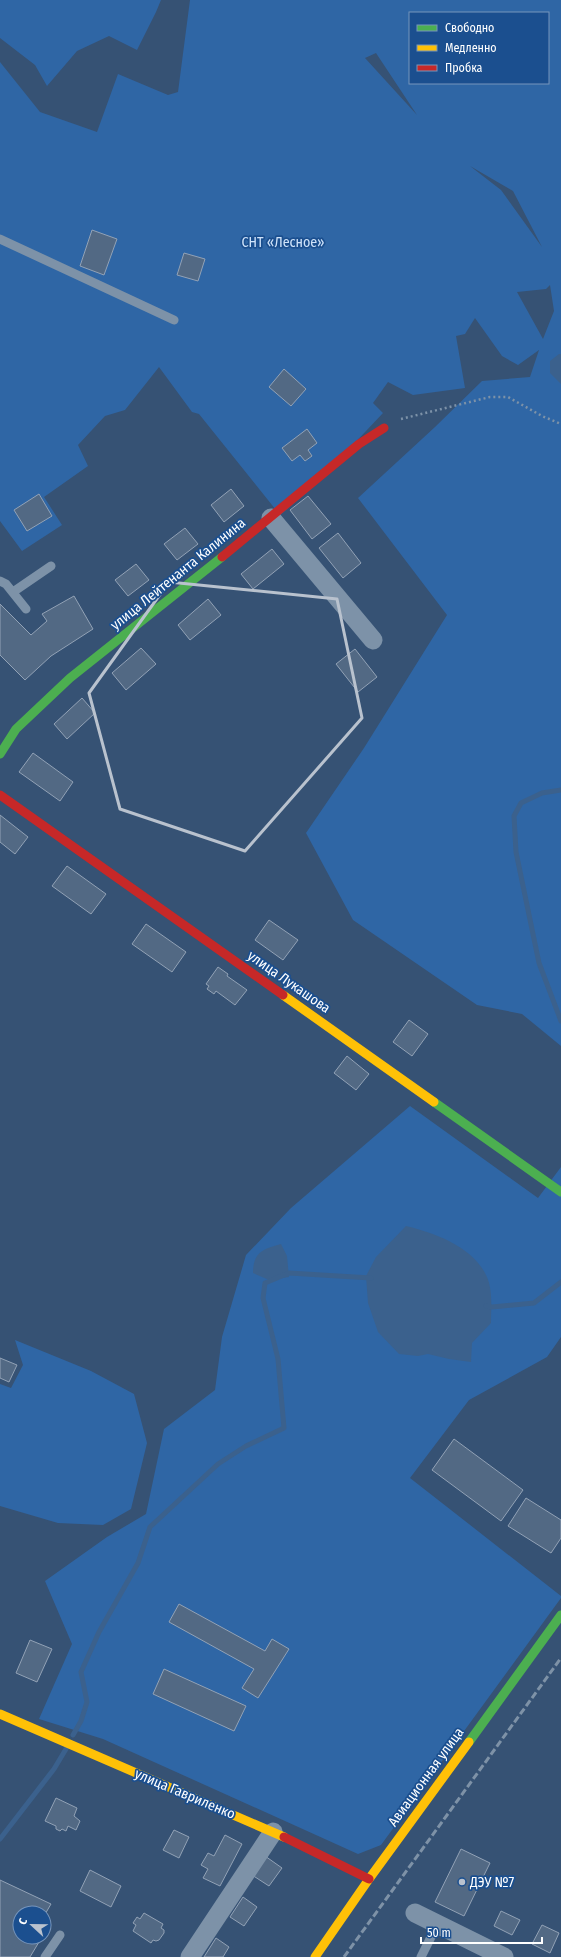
<svg xmlns="http://www.w3.org/2000/svg" width="561" height="1957" font-family="'Fira Sans Condensed',sans-serif">
<style>
.green{fill:#2f66a5;fill-rule:evenodd}
.water{fill:#3b618d}
.lines{fill:none;stroke-linecap:round;stroke-linejoin:round}
.stream{stroke:#3b618d;stroke-width:5}
.building{fill:#526984;stroke:#92a2b6}
.path{stroke:#7d92a8;stroke-width:2.5;stroke-dasharray:2 3;stroke-linecap:butt}
.lane{stroke:#7d92a8;stroke-width:9}
.street{stroke:#7d92a8;stroke-width:19}
.fast{stroke:#4caf50;stroke-width:9}
.slow{stroke:#ffc107;stroke-width:9}
.jam{stroke:#c62828;stroke-width:9}
.rail{stroke:#7e92a7;stroke-width:3;stroke-dasharray:7 3;stroke-linecap:butt}
.marked{fill:none;stroke:#b9c2ce;stroke-width:3;stroke-linejoin:round}
.poi-dot{fill:#b9c2ce;stroke:#1b4f8f;stroke-width:1.5}
.labels{text-anchor:middle;dominant-baseline:central;stroke-width:3.5;stroke-linejoin:round;paint-order:stroke}
.park-label{font-size:14px;fill:#cfe3fa;stroke:#1b4f8f}
.street-label{font-size:14px;fill:#fff;stroke:#1b4f8f}
.poi-label{font-size:14px;fill:#fff;stroke:#1b4f8f;text-anchor:start}
</style>
<rect width="100%" height="100%" fill="#365274"/>
<!-- green -->
<path class="green" d="M0,0h161l-5,12 -19,38 -28,-14 -32,15 -30,35 -12,-21 -35,-27z
M190,0h371v1046l-39,-32 -45,-9 -124,-85 -47,-87 58,-85 83,-133 -89,-117 77,-71 47,-46 48,-4 9,-27 -21,15 -16,-9 -27,-38 -10,16 -9,2 9,52 -52,7 -25,-13 -15,21 10,10 -69,73 -34,29 -81,-101 -7,-2 -33,-45 -34,43 -20,6 -27,29 10,21 -44,31 18,28 -40,26 -22,-30v-459l40,50 57,20 21,-58 50,21 10,-3zM410,13h138v70h-138zM376,53l41,62 -52,-57zM470,166l43,25 29,56 -41,-57zM550,285l4,26 -11,28 -26,-47 29,-3z
M410,1106l128,92 23,-31v170l-14,20 -78,43 -59,78 151,118v2l-180,247 -23,9 -255,-115 -64,-20 33,-75 -27,-63 62,-44 39,-23 18,-85 51,-39 7,-53 24,-82 45,-47z
M15,1340l76,31 43,23 13,49 -16,66 -28,16 -45,-2 -58,-17v-122l11,4 12,-23z"/>
<!-- water -->
<path class="water" d="M559,354h2v30l-11,-11v-12z
M406,1226c29,7 68,21 81,51 6,14 4,32 4,46l-19,20 -1,19 -22,-3 -21,-5 -10,2 -19,-2 -21,-22 -10,-29 -2,-27 10,-19z
M281,1244l6,12 2,21 -20,3 -16,-7c0,-21 10,-24 28,-29z"/>
<g class="lines">
<!-- stream -->
<path class="stream" d="M561,790l-19,3 -21,10 -7,13 2,36 23,111 22,58
M486,1306l6,1 42,-4 27,-21
M73,1735l8,-14 6,-19 -6,-30 18,-40 39,-69 12,-36 68,-63 28,-18 38,-18 -6,-69 -15,-61 2,-15 24,-10 82,5
M0,1839l54,-70 12,-20"/>
</g>
<!-- building -->
<path class="building" d="M92,230l25,9 -13,36 -24,-9z
M184,253l21,6 -7,22 -21,-6z
M284,369l22,20 -15,17 -22,-19z
M307,429l10,14 -9,7 4,6 -7,5 -5,-6 -8,6 -10,-13z
M231,489l13,17 -20,16 -13,-17z
M39,494l13,22 -25,15 -13,-21z
M308,496l23,28 -19,15 -22,-29z
M185,528l13,16 -21,16 -13,-16z
M338,533l23,30 -18,15 -24,-30z
M272,549l12,15 -31,25 -12,-15z
M136,564l13,16 -21,16 -13,-16z
M74,596l19,33 -42,27 -26,24 -25,-25v-51l31,31 16,-14 -5,-7z
M208,599l13,16 -31,25 -12,-15z
M141,648l15,16 -30,26 -14,-17z
M355,649l22,28 -19,15 -22,-28z
M82,698l13,15 -28,26 -13,-15z
M33,753l40,29 -13,19 -41,-29z
M0,815l28,22 -13,17 -15,-12z
M67,866l39,28 -15,20 -39,-28z
M269,920l29,20 -15,20 -28,-20z
M146,924l40,28 -14,20 -40,-28z
M218,967l10,7 -1,2 20,14 -12,15 -19,-14 -2,3 -7,-5 2,-3 -3,-2z
M409,1020l19,14 -16,22 -19,-14z
M347,1056l22,18 -13,16 -22,-17z
M0,1358l17,7 -8,17 -9,-4z
M454,1439l69,51 -22,31 -69,-51z
M526,1498l35,22v18l-10,15 -43,-27z
M179,1604l86,47 7,-12 17,10 -31,49 -16,-10 12,-19 -85,-47z
M30,1640l22,9 -15,33 -21,-9z
M164,1669l82,37 -12,25 -81,-37z
M56,1798l21,10 -3,8 6,5 -4,9 -8,-4 -2,5 -4,-2 -2,2 -4,-2v-3l-11,-5z
M174,1830l15,7 -10,21 -16,-8z
M225,1835l17,9 -22,42 -17,-8 5,-9 -7,-4 7,-12 6,3z
M461,1849l29,14 -26,53 -29,-14z
M265,1856l17,12 -13,18 -17,-11z
M90,1870l31,16 -10,21 -31,-16z
M0,1880l51,24 -7,12v-3h-24v24h22l-12,20h-30z
M243,1897l14,10 -13,19 -14,-9z
M501,1911l19,9 -8,15 -18,-9z
M144,1913l19,11 -2,4 3,2v3l-5,7 -3,1 -3,-1 -2,3 -18,-12 3,-6 -3,-2 4,-6 3,2z
M542,1925l17,8 -9,20 -18,-9z
M216,1938l13,9 -6,10h-19z"/>
<g class="lines">
<!-- path -->
<path class="path" d="M401,419l89,-22h18l34,19 19,8"/>
<!-- lane -->
<path class="lane" d="M0,239l174,81
M0,581l6,3 20,25
M13,592l38,-26
M45,1957l15,-22
M421,1957l16,-32"/>
<!-- street -->
<path class="street" d="M271,518l102,122
M415,1913l89,44
M190,1957l83,-125"/>
<!-- fast -->
<path class="fast" d="M0,754l16,-25 54,-51 152,-121
M434,1102l127,90
M469,1742l92,-127"/>
<!-- slow -->
<path class="slow" d="M283,995l151,107
M0,1714l284,123
M315,1957l54,-78 100,-137"/>
<!-- jam -->
<path class="jam" d="M222,557l137,-113 25,-16
M0,795l283,200
M284,1837l85,42"/>
<!-- rail -->
<path class="rail" d="M344,1957l217,-299"/>
</g>
<!-- marked area -->
<path class="marked" d="M169,582l168,17 25,119 -117,133 -125,-42 -31,-116z"/>
<!-- markers -->
<circle class="poi-dot" cx="462" cy="1882" r="4"/>
<g class="labels">
<!-- park labels -->
<g class="park-label">
<text x="283" y="242">СНТ «Лесное»</text>
</g>
<!-- street labels -->
<g class="street-label">
<text transform="translate(178 574) rotate(-39)">улица Лейтенанта Калинина</text>
<text transform="translate(289 982) rotate(35)">улица Лукашова</text>
<text transform="translate(426 1777) rotate(-54)">Авиационная улица</text>
<text transform="translate(185 1794) rotate(23)">улица Гавриленко</text>
</g>
<!-- poi labels -->
<g class="poi-label">
<text x="470" y="1882">ДЭУ №7</text>
</g>
</g>
<!-- legend -->
<rect x="409" y="12" width="140" height="72" fill="#1b4f8f" stroke="#7695bc"/>
<rect x="417" y="25" width="20" height="6" fill="#4caf50" stroke="#7695bc"/>
<text x="445" y="32" font-size="12" fill="#ffffff">Свободно</text>
<rect x="417" y="45" width="20" height="6" fill="#ffc107" stroke="#7695bc"/>
<text x="445" y="52" font-size="12" fill="#ffffff">Медленно</text>
<rect x="417" y="65" width="20" height="6" fill="#c62828" stroke="#7695bc"/>
<text x="445" y="72" font-size="12" fill="#ffffff">Пробка</text>
<!-- north arrow -->
<g transform="translate(32 1925) rotate(292)"><circle r="19" fill="#1b4f8f" stroke="#7695bc"/>
<path d="M0-3L7 15L0 10L-7 15Z" fill="#b9c2ce"/>
<text y="-6" font-size="11" font-weight="bold" text-anchor="middle" fill="#ffffff">С</text>
</g>
<!-- scale -->
<path d="M421 1937v6h121v-6" fill="none" stroke="#ffffff" stroke-width="2"/>
<text x="427" y="1937" font-size="12" fill="#ffffff" stroke="#1b4f8f" stroke-width="3" paint-order="stroke">50 m</text>
</svg>
